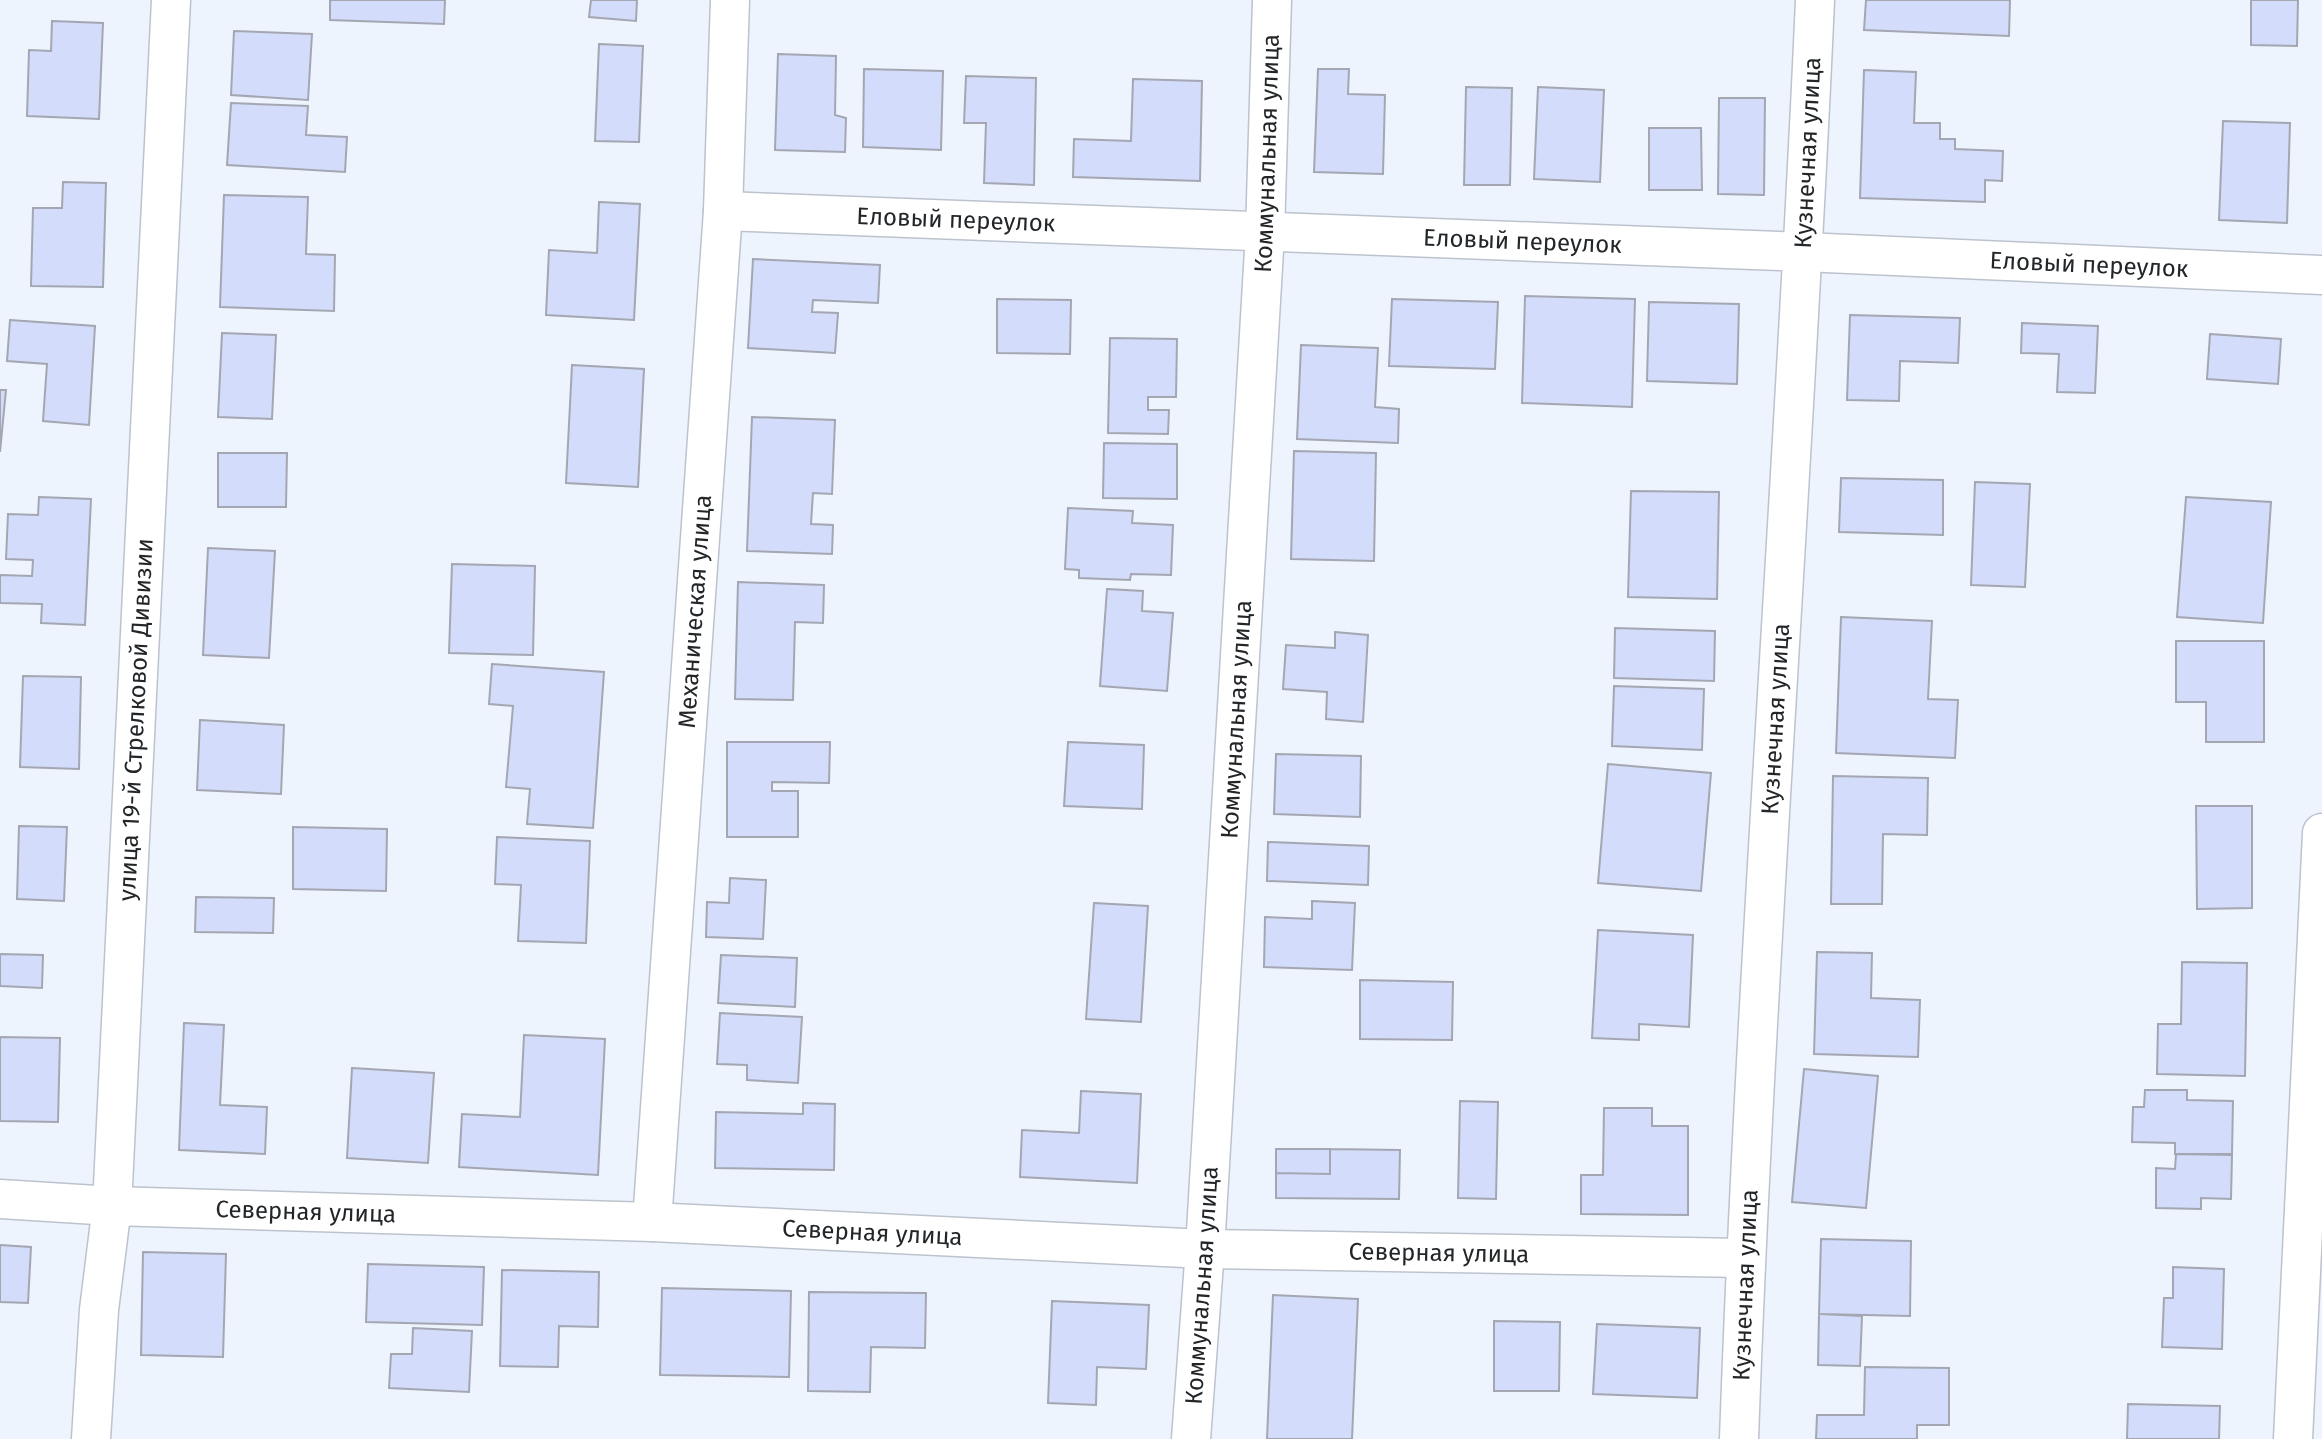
<svg xmlns="http://www.w3.org/2000/svg" width="2322" height="1439" font-family="'Fira Sans',sans-serif">
<style>
.building{fill:#d3dcfb;stroke:#a4a7b1;stroke-width:2}
.lines{fill:none;stroke-linecap:round;stroke-linejoin:round}
.minor-casing{stroke:#bcc3cc;stroke-width:41}
.minor{stroke:#fff;stroke-width:38}
.labels{text-anchor:middle;dominant-baseline:central;stroke-width:7;stroke-linejoin:round;paint-order:stroke}
.street-label{font-size:24px;fill:#232629;stroke:#edf4fe}
</style>
<rect width="100%" height="100%" fill="#edf4fe"/>
<!-- building -->
<path class="building" d="M330,0h115l-1,24 -114,-4z
M591,0h46l-1,21 -47,-4z
M1866,0h144l-1,36 -145,-6z
M2251,0h47l-1,46 -46,-1z
M52,21l51,2 -4,96 -72,-3 2,-66 22,1z
M234,31l78,3 -4,66 -77,-5z
M599,44l44,2 -4,96 -44,-1z
M778,54l58,2 -1,59 11,3 -1,34 -70,-2z
M864,69l79,2 -2,79 -78,-3z
M1318,69h31l-1,25 37,1 -2,79 -69,-2z
M1864,70l52,2 -2,51h26v16h15v10l48,2 -1,30 -17,-1v22l-125,-4z
M966,76l70,2 -2,107 -50,-2 2,-60h-22z
M1133,79l69,2 -2,100 -127,-4 1,-38 57,2z
M1466,87l46,1 -2,97h-46z
M1538,87l66,3 -4,92 -66,-3z
M1719,98h46l-1,97 -46,-1z
M231,103l77,3 -2,29 41,2 -2,35 -118,-7z
M2223,121l67,2 -3,100 -68,-3z
M1649,128h52l1,62h-53z
M63,182l43,1 -3,104 -72,-1 2,-78h29z
M224,195l84,2 -2,57 29,1 -1,56 -114,-4z
M599,202l41,2 -6,116 -88,-5 3,-65 48,3z
M753,259l127,6 -2,38 -65,-3 -1,12 26,1 -3,40 -87,-5z
M1525,296l110,3 -3,108 -110,-4z
M997,299l74,1 -1,54 -73,-1z
M1392,299l106,3 -3,67 -106,-3z
M1649,302l90,2 -2,80 -90,-3z
M1850,315l110,3 -2,45 -58,-2 -1,40 -52,-1z
M10,320l85,6 -6,99 -46,-4 4,-57 -40,-3z
M2022,323l76,3 -3,67 -38,-1 2,-38 -38,-1z
M222,333l54,2 -4,84 -54,-2z
M2210,334l71,5 -3,45 -71,-5z
M1110,338l67,1 -1,58h-28v13h21l-1,24 -60,-1z
M1301,345l77,3 -3,59 24,2 -1,34 -101,-4z
M572,365l72,4 -6,118 -72,-4z
M0,390h6l-6,62z
M752,417l83,3 -3,74 -19,-1 -2,31 22,1 -1,29 -85,-3z
M1104,443l73,1v55l-74,-1z
M1294,451l82,2 -2,108 -83,-2z
M218,453h69l-1,54h-68z
M1841,478l102,2v55l-104,-3z
M1975,482l55,2 -5,103 -54,-2z
M1631,491l88,1 -2,107 -89,-2z
M39,497l52,2 -6,126 -44,-2 1,-19 -42,-1v-28l32,1 1,-16 -27,-1 2,-45 30,1z
M2186,497l85,5 -8,121 -86,-6z
M1068,508l65,3 -1,12 41,2 -2,50 -40,-1 -1,6 -51,-2v-8l-14,-1z
M208,548l67,3 -6,107 -66,-3z
M452,564l83,2 -2,89 -84,-2z
M738,582l86,3 -1,38 -28,-1 -2,78 -58,-1z
M1107,589l36,2 -1,20 31,2 -6,78 -67,-5z
M1841,617l91,4 -4,78 30,1 -3,58 -119,-5z
M1615,628l100,3 -1,50 -100,-3z
M1335,632l33,3 -5,87 -37,-3 1,-27 -44,-3 3,-44 49,3z
M2176,641h88v101h-58v-40h-30z
M492,664l112,8 -11,156 -66,-4 3,-35 -24,-2 7,-81 -24,-2z
M23,676l58,1 -2,92 -59,-2z
M1614,686l90,3 -2,61 -90,-4z
M200,720l84,5 -3,69 -84,-4z
M727,742h103l-1,41 -57,-1v9h26v46h-71z
M1068,742l76,3 -2,64 -78,-3z
M1276,754l85,2 -1,61 -86,-3z
M1608,764l103,9 -10,118 -103,-8z
M1833,776l95,2 -1,57 -44,-1 -1,70h-51z
M2196,806h56v102l-55,1z
M19,826l48,1 -3,74 -47,-2z
M293,827l94,2 -1,62 -93,-2z
M497,837l93,4 -4,102 -68,-2 3,-56 -26,-1z
M1268,842l101,4 -1,39 -101,-4z
M730,878l36,2 -3,59 -57,-2 1,-35 22,1z
M196,897l78,1 -1,35 -78,-1z
M1312,901l43,2 -3,67 -88,-3 1,-50 47,2z
M1094,903l54,3 -7,116 -55,-3z
M1598,930l95,5 -4,92 -50,-3v16l-47,-2z
M1817,952l55,1 -1,45 49,2 -2,57 -104,-3z
M0,954l43,1 -1,33 -42,-2z
M721,955l76,3 -2,49 -77,-4z
M2182,962l65,1 -2,113 -88,-2 1,-50h23z
M1360,980l93,2 -1,58 -92,-1z
M720,1013l82,4 -4,66 -51,-3v-15l-30,-1z
M184,1023l40,2 -4,80 47,2 -2,47 -86,-4z
M524,1035l81,4 -7,136 -139,-8 3,-53 58,3z
M0,1037l60,1 -2,84 -58,-1z
M352,1068l82,5 -6,90 -81,-5z
M1804,1069l74,7 -12,132 -74,-6z
M2145,1090h42v10l46,1 -1,53h-57v-11l-43,-1 1,-35h11z
M1081,1091l60,3 -4,89 -117,-6 2,-47 57,3z
M1460,1101l38,1 -2,97 -38,-1z
M803,1103l32,1 -1,66 -119,-2 1,-56 87,2z
M1604,1108h48v18h36v89l-107,-1v-39h22z
M1276,1149h54v25l-54,-1z
M1330,1149l70,1 -1,49 -123,-1v-25l54,1z
M2176,1154l56,1 -1,44 -30,-1v11l-45,-1v-40l19,1z
M1821,1239l90,2 -1,75 -91,-2z
M0,1245l31,2 -3,56 -28,-1z
M143,1252l83,2 -3,103 -82,-2z
M368,1264l116,3 -2,58 -116,-3z
M2173,1267l51,2 -2,80 -60,-2 2,-49h9z
M502,1270l97,2 -1,55 -39,-1 -1,41 -58,-1z
M662,1288l129,3 -2,86 -129,-2z
M809,1292l117,1 -1,55 -54,-1 -1,45 -62,-1z
M1273,1295l85,4 -6,140h-85z
M1052,1301l97,4 -3,64 -49,-2 -1,38 -48,-2z
M1819,1314l43,2 -2,50 -42,-1z
M1494,1321l66,1 -1,69h-65z
M1597,1324l103,4 -3,70 -104,-4z
M413,1328l59,3 -3,61 -80,-4 2,-34h21z
M1865,1367l84,1v57h-32v14h-101l1,-24h47z
M2128,1404l92,2 -1,33h-92z"/>
<g class="lines">
<!-- minor casing -->
<g class="minor-casing">
<g id="minor">
<path id="s1" d="M723,211l1081,41 518,23"/>
<path id="s2" d="M0,1199l112,7 540,16 553,27 540,9"/>
<path id="s3" d="M652,1222l71,-1011 7,-211"/>
<path id="s4" d="M91,1439l8,-129 13,-104 59,-1206"/>
<path id="s5" d="M1191,1439l14,-190 60,-1016 7,-233"/>
<path id="s6" d="M1739,1439c17,-480 55,-959 76,-1439"/>
<path d="M2293,1439l29,-606"/>
</g>
</g>
<!-- minor -->
<use href="#minor" class="minor"/>
</g>
<g class="labels">
<!-- street labels -->
<g class="street-label">
<text stroke="none"><textPath href="#s6" startOffset="1288">Кузнечная улица</textPath></text>
<text stroke="none"><textPath href="#s5" startOffset="1288">Коммунальная улица</textPath></text>
<text stroke="none"><textPath href="#s1" startOffset="233">Еловый переулок</textPath></text>
<text stroke="none"><textPath href="#s1" startOffset="800">Еловый переулок</textPath></text>
<text stroke="none"><textPath href="#s1" startOffset="1367">Еловый переулок</textPath></text>
<text stroke="none"><textPath href="#s3" startOffset="612">Механическая улица</textPath></text>
<text stroke="none"><textPath href="#s6" startOffset="721">Кузнечная улица</textPath></text>
<text stroke="none"><textPath href="#s4" startOffset="721">улица 19-й Стрелковой Дивизии</textPath></text>
<text stroke="none"><textPath href="#s5" startOffset="721">Коммунальная улица</textPath></text>
<text stroke="none"><textPath href="#s2" startOffset="306">Северная улица</textPath></text>
<text stroke="none"><textPath href="#s2" startOffset="873">Северная улица</textPath></text>
<text stroke="none"><textPath href="#s2" startOffset="1440">Северная улица</textPath></text>
<text stroke="none"><textPath href="#s5" startOffset="154">Коммунальная улица</textPath></text>
<text stroke="none"><textPath href="#s6" startOffset="154">Кузнечная улица</textPath></text>
</g>
</g>
</svg>
